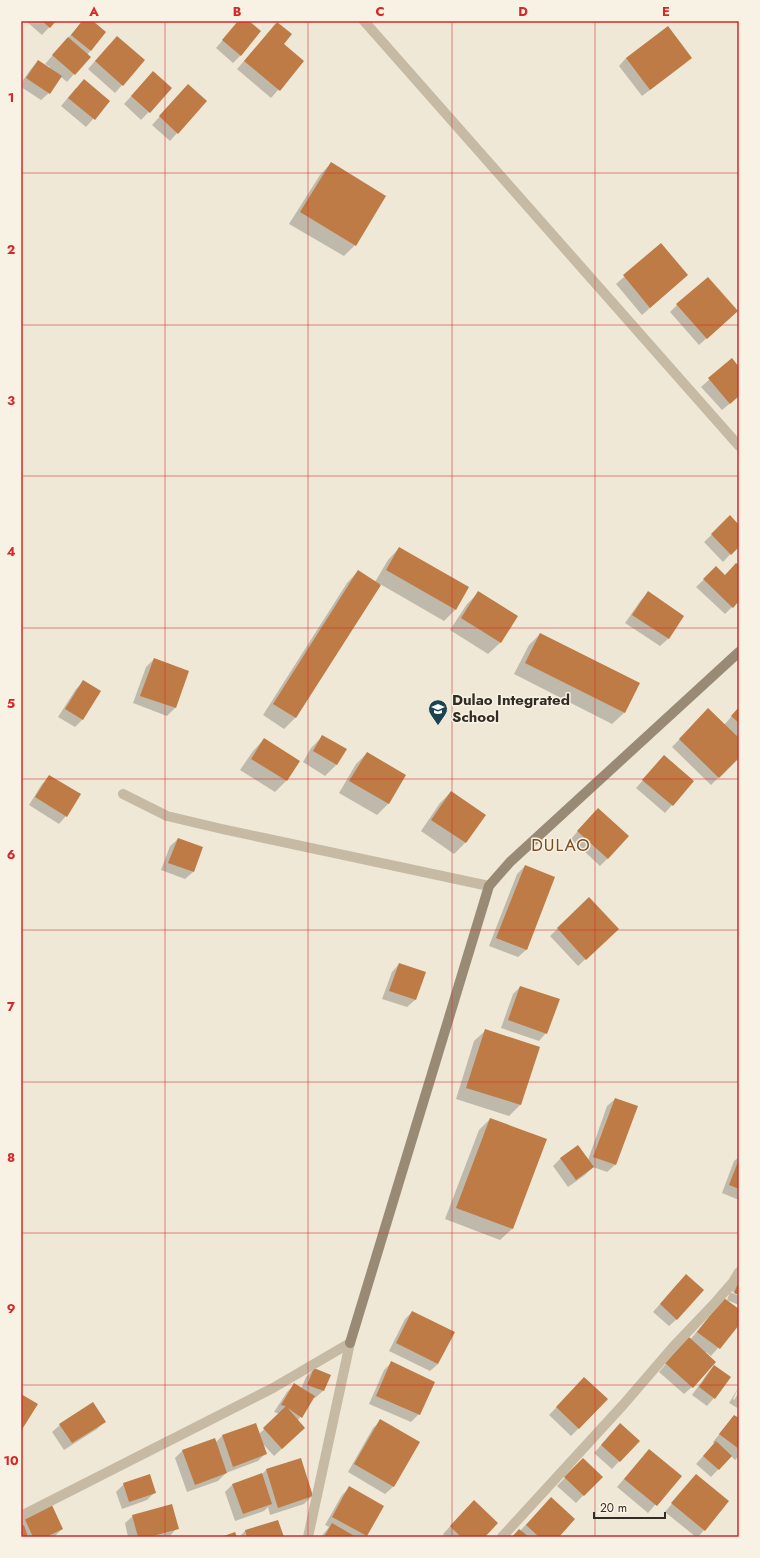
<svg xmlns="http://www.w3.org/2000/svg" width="760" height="1558" font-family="Jost,sans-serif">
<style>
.shadow{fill:#0003}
.building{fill:#bf7b45}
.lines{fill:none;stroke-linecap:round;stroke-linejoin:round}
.street{stroke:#c6baa4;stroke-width:10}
.secondary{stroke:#998a76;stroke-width:10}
.grid{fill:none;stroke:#d62828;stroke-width:1;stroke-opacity:0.55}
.labels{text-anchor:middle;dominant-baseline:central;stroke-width:3;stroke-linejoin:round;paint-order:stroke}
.poi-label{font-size:15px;font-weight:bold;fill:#322c25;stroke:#f7f2e3;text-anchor:start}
.quarter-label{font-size:17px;letter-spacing:1px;fill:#7c4a23;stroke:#f7f2e3}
.neatline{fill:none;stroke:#d62828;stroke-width:1.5}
.grid-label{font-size:13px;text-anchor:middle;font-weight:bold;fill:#d62828}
</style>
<rect width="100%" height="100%" fill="#efe8d7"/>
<!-- shadow -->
<path class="shadow" d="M26,21h29l-13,14z
M83,21h8l14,11 -18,23 -13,19 -7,8 -7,-6 -11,17 -8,7 -20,-13v-4l10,-14 7,-8 11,8 1,-2 -5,-3z
M239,21h8l-6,34 -8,8 -17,-15z
M277,23l5,21 21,18 -32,36 -34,-29z
M668,27l23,31 -8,7 -41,31 -23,-30 7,-8z
M109,45l13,40 -7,8 -27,-24z
M146,80l25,9 -30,31 -17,-16z
M76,88l33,13 -23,26 -25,-21z
M181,93l-4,40 -7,8 -18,-16z
M331,163l24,82 -11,11 -55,-32 31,-49z
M661,244l26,31 -45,40 -26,-31z
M677,305l60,6 -38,34 -29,-33z
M732,359l7,9v28l-17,14 -21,-23z
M730,517l9,9v19l-16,17 -19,-20z
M399,548l57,61 -12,12 -64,-37 -84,133 -12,12 -21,-14 84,-132 11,-12 17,11 13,-22z
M739,567v33l-14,14 -29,-27 20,-19 9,8z
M479,592l38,24 -17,27 -12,11 -38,-24 17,-26z
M648,593l35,23 -15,23 -8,7 -35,-23 16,-23z
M540,634l98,50 -14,29 -12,11 -98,-50 15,-29z
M154,659l34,13 -13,36 -8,8 -34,-13 13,-36z
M84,681l-2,39 -7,7 -17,-10 18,-28z
M739,708v49l-28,28 -39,-38 36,-37 16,15z
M323,736l14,28 -12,12 -22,-14 8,-14z
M264,739l22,42 -11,11 -35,-22 13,-19z
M367,753l37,22 -16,29 -11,11 -38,-22 17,-29z
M664,756l29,25 -28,32 -29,-25z
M49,776l17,40 -7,8 -30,-19 13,-21z
M451,792l34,23 -20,28 -11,11 -33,-23 19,-28z
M590,817l18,41 -8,8 -29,-27z
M178,839l24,9 -9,24 -8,7 -24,-9 9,-24z
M525,866l29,12 -28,72 -8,7 -29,-11 28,-72z
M589,899l21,37 -32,30 -28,-30z
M399,964l25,9 -9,27 -8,7 -25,-8 10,-27z
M520,987l26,46 -7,8 -38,-13 12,-34z
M486,1030l53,17 -19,58 -11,11 -53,-17 18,-58z
M615,1099l22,8 -22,58 -8,7 -14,-5 -8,8 -17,12 -15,-21 7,-7 18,-13 10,14 19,-54z
M490,1119l56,21 -34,89 -12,11 -55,-21 34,-89z
M739,1157v43l-17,-7 12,-32z
M739,1276v18l-8,-3z
M678,1283l-1,36 -8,7 -16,-14z
M730,1292l9,4v9l-12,-5z
M717,1307l22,3v14l-28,32 -5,-4 -1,2 -13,33 -8,7 -25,-22 22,-26 9,-6z
M412,1312l26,52 -8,7 -41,-20 16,-32z
M392,1362l27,52 -8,8 -42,-18 15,-34z
M714,1366v32l-7,8 -15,-11 15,-21z
M314,1369l15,6 -6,16 -8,7h-2l-15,22 -1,15 -23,21 -11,-12 3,9 -8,8 -32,12 -8,8 -31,11 -12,-34 8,-8 32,-7 7,-7 33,-12 4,10 21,-20 -6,-2 13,-20 8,-8 6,5 5,-12z
M577,1386l2,42 -8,8 -22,-21z
M739,1387l-6,12 1,1 5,-8v17l-10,-6z
M734,1416l5,4v36l-4,4 -4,-4 -20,21 -15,-13 18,-20 -1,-2z
M381,1421l37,21 -25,45 -8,7 -37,-22 25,-44z
M104,1422l-7,7 -33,21 -12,-18 8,-7z
M613,1432l25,9 -26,28 -18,-16z
M642,1458l38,18 -32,37 -31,-26z
M300,1459l12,37 -8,8 -34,11 -2,-8 -4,4 -29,10 -10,-29 8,-8 29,-10 4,-4z
M583,1459l18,18 -25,26 -19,-17z
M696,1475l8,55 -6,7h-2l-31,-25z
M124,1484l31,8 -8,8 -25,9 -6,-17z
M349,1488l17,48 -1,1h-44l8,-10 -4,-2 17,-30z
M543,1506l15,31h-46l7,-7 1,1z
M466,1509l18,28h-38l-3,-3z
M24,1516l38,13 -8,8h-33v-18z
M133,1516l44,12 -7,8 -3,1h-39l-3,-14z
M278,1521l4,16h-43l6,-6z"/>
<!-- building -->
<path class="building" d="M42,21h14l-6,7z
M82,21h11l13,11 -15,19 -20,-16z
M238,21h11l12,10 -20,25 -19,-16z
M277,22l15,12 -8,10 20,17 -24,30 -36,-30z
M668,26l24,32 -42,32 -24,-32z
M117,36l28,24 -22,26 -28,-25z
M68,37l23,20 -16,18 -23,-20z
M38,60l24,16 -12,18 -24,-16z
M153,71l19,17 -22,25 -19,-17z
M84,79l26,22 -15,19 -27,-22z
M188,84l19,17 -29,33 -19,-18z
M331,162l55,34 -30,50 -56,-34z
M661,243l27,32 -38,33 -27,-33z
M708,277l30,34 -31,28 -31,-35z
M732,358l7,9v29l-9,8 -22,-26z
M730,515l9,10v22l-8,8 -20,-21z
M399,547l70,40 -13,23 -70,-40z
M736,563l3,2v36l-6,7 -30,-29 13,-13 9,9z
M358,570l23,15 -85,133 -23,-14z
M478,591l40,25 -17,27 -40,-25z
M648,591l36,25 -15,23 -37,-24z
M540,633l100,50 -15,30 -100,-50z
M154,658l35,13 -13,37 -36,-12z
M83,680l18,11 -18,29 -18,-11z
M739,707v16l-8,-7z
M708,708l31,30v20l-20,20 -40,-39z
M322,735l25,14 -10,16 -24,-14z
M264,738l36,23 -13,20 -36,-22z
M367,752l39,23 -17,29 -40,-23z
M664,755l30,26 -21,25 -31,-26z
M49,775l32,19 -14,23 -32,-20z
M451,791l35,24 -20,28 -35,-23z
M598,808l31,28 -21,23 -31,-28z
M178,838l25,9 -9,25 -26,-9z
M525,865l30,12 -28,73 -31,-12z
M589,897l30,32 -33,31 -29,-32z
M399,963l27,9 -10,28 -27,-9z
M520,986l40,13 -13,35 -39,-14z
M485,1029l55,18 -19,58 -55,-17z
M615,1098l23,8 -22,59 -23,-8z
M490,1118l57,21 -34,90 -57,-21z
M578,1145l16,22 -18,13 -16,-22z
M739,1159v30l-10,-4z
M686,1274l18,16 -27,30 -17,-16z
M739,1281v14l-5,-2z
M724,1298l15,11v16l-19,24 -23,-17z
M412,1311l43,21 -17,32 -42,-21z
M689,1337l27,25 -23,26 -28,-25z
M391,1361l44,21 -15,33 -44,-19z
M714,1365l17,12 -16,22 -16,-12z
M314,1368l17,7 -7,16 -17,-6z
M584,1377l24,22 -29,30 -23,-22z
M294,1383l21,13 -13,22 -17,-12 -4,-1z
M21,1394l17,10 -17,27z
M93,1402l13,20 -34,21 -13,-19z
M286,1406l19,22 -23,21 -19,-21z
M734,1415l5,3v31l-20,-15z
M380,1419l40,23 -26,45 -40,-23z
M256,1423l11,31 -34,13 -11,-32z
M620,1423l20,18 -20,21 -19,-17z
M215,1438l12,35 -32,12 -13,-35z
M716,1441l16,15 -13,14 -16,-14z
M649,1449l33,27 -25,30 -33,-27z
M301,1458l12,38 -35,12 -12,-39z
M583,1458l20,19 -19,19 -20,-19z
M262,1473l10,31 -29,10 -11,-30z
M150,1474l6,19 -27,9 -6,-19z
M696,1474l33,27 -24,30 -34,-28z
M349,1486l35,20 -17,30 -35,-19z
M551,1497l24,22 -16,18h-20l-13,-12z
M474,1500l24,23 -13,14h-24l-11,-11z
M51,1503l12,26 -17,8h-13l-10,-22z
M172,1504l7,25 -30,8h-11l-6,-22z
M278,1520l6,17h-37l-2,-7z
M332,1523l24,14h-32z
M24,1525l4,12h-7v-11z
M519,1529l10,8h-17z
M235,1532l2,5h-16z"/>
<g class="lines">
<!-- street -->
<path class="street" d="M364,21l375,425
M123,794l44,22 55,13 267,57
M21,1516l252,-128 77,-45
M308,1537l42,-194
M502,1537l121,-132 50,-58 41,-43 19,-22 6,-10"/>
<!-- secondary -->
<path class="secondary" d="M350,1343l139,-457 21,-24 229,-210"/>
</g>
<!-- grid -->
<path class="grid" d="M165,21v1516M308,21v1516M452,21v1516M595,21v1516M21,173h718M21,325h718M21,476h718M21,628h718M21,779h718M21,930h718M21,1082h718M21,1233h718M21,1385h718"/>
<!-- icons -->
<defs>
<g id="school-pin" transform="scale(1)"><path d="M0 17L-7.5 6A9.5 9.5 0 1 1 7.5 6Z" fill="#1e4350" stroke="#f7f2e3"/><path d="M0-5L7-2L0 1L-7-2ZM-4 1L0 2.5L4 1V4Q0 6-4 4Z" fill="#fff"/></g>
</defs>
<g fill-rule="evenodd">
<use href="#school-pin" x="438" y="709"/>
</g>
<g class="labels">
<!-- poi labels -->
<g class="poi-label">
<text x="452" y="700">Dulao Integrated<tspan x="452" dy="17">School</tspan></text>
</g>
<!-- quarter labels -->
<g class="quarter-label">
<text x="561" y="845">DULAO</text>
</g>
</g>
<!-- border -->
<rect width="760" height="1558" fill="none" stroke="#f7f2e3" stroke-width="44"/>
<!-- scale -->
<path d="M594 1512v6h71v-6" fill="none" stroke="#322c25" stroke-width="2"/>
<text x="600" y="1512" font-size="12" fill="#322c25" stroke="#f7f2e3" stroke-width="3" paint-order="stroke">20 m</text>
<rect x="22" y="22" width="716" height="1514" class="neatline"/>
<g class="grid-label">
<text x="94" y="16">A</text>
<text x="237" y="16">B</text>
<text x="380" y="16">C</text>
<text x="523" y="16">D</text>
<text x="666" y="16">E</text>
<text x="11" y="102">1</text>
<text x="11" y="254">2</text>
<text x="11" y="405">3</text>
<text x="11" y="556">4</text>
<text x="11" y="708">5</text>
<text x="11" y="859">6</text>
<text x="11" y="1011">7</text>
<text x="11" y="1162">8</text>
<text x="11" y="1313">9</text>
<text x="11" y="1465">10</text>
</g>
</svg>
